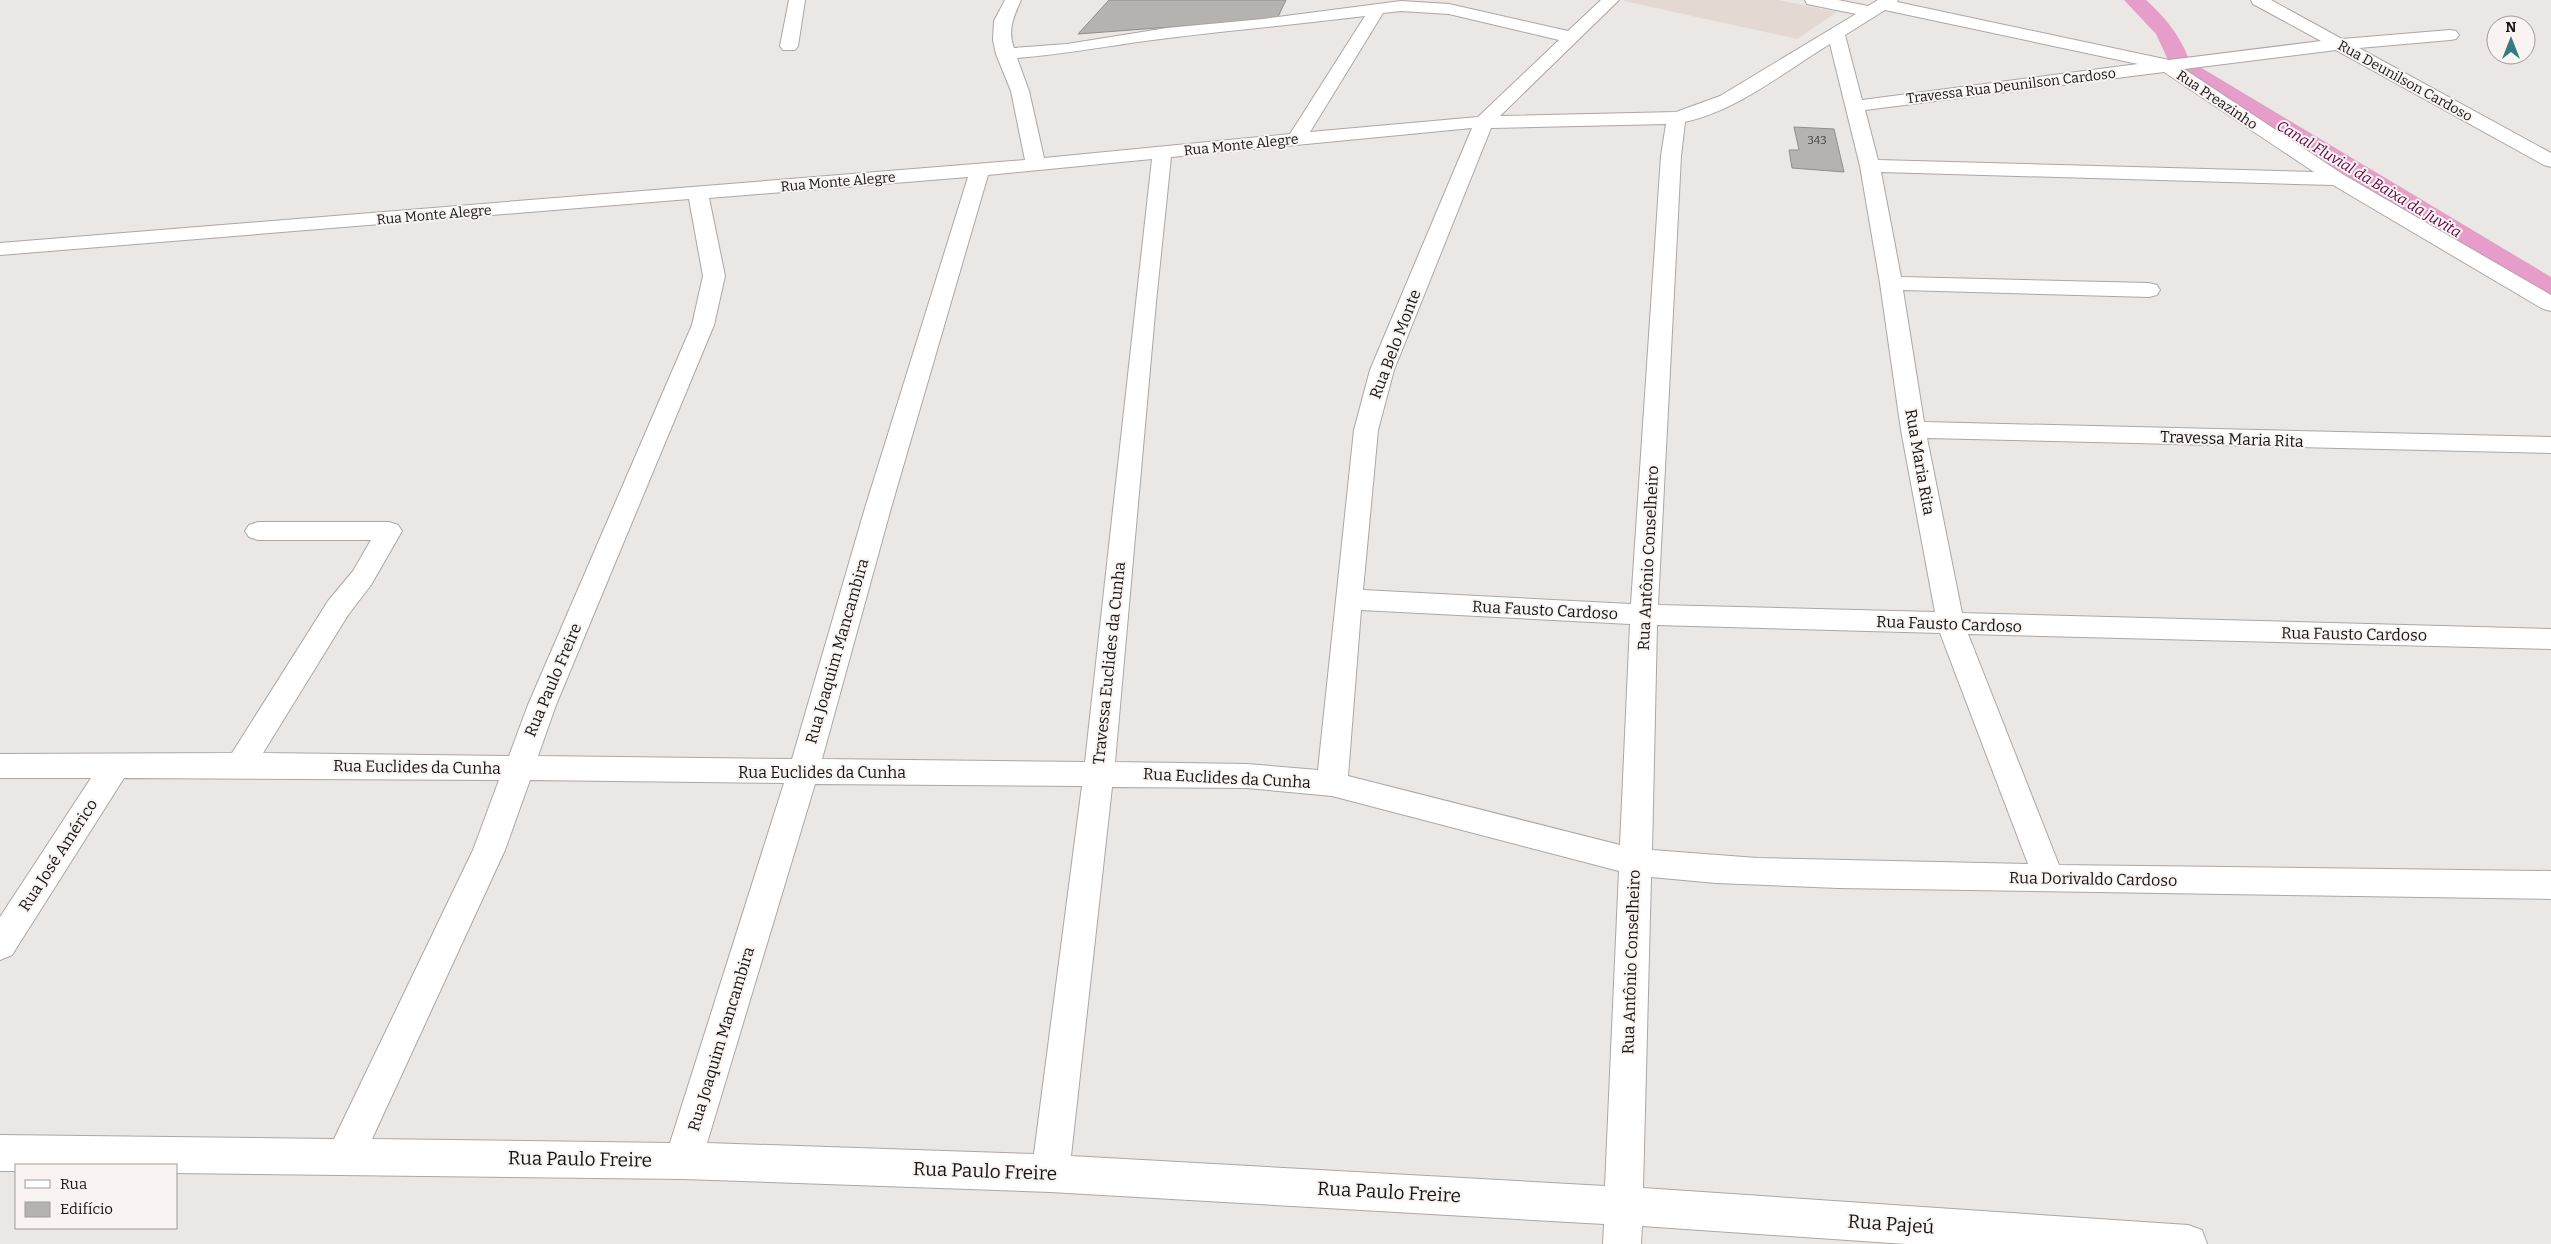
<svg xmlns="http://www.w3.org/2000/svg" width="2551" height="1244" font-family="Bitter,serif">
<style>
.built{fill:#e4d8d2}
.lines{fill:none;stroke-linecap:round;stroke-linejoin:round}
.canal{fill:#e69dc9;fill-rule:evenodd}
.building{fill:#b5b3af;stroke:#908d8a}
.street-casing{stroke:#aba7a5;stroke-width:2}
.street{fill:#fff;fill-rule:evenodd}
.labels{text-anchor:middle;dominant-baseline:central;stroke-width:4;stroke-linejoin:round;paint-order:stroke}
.far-number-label{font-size:11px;fill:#3e3c3c}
.far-street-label{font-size:14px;fill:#171515;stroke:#f9f4f2}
.far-water-label{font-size:15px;font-style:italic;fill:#5a0344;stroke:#f9f4f2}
.street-label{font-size:16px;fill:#171515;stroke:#f9f4f2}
.near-street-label{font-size:19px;fill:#171515;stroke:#f9f4f2}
</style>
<rect width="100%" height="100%" fill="#ebe7e4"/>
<!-- built -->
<path class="built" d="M1625,0h153l59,12 -40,27 -173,-38z"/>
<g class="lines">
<!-- canal -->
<path class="canal" d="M2124,0h22c18,16 33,34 42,57l-3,5 -8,2 -8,-2 -13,-28z
M2187,62l8,2 356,213v19l-9,-2 -363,-220 -3,-5 3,-5z"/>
</g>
<!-- building -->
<path class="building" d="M1109,0h177l-9,19 -199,15z
M1794,127l40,2 10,43 -52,-4 -3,-18h10z"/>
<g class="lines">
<!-- street casing -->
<g class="street-casing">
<path id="street" d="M789,0h16l-7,46 -3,4h-12l-3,-4z
M1005,0h16c-7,16 -14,30 -7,48l53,-4 100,-16 96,-9 138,-18 48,3 119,27 33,-31h18l-119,116 176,-4 44,-16 136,-82 -49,-10 -2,-4h33l30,6 10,-6h20l-1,2 272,58 152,-19 -68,-37 -2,-4h20l71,39 108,-9 6,1 3,4 -3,4 -6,1 -91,8 192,105v14l-7,-2 -208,-115 -152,19 160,106 207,120v16l-8,-2 -210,-124 -452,-13 20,105 248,6 8,2 3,5 -3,5 -8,2 -246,-7 21,132 627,15v16l-624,-15 35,175 589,16v20l-583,-15 91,231 492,6v28l-713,-11 -122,-5 -65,-6 -8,311 545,37 14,5 5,14h-301l-264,-18 -1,18h-38l1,-20 -554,-32 -367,-13 -507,-6v-8h-160v6h-16v-36l334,4 139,-289 26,-70 -375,-2 -112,177 -12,5v-43l91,-139h-91v-24l232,-1 96,-152 25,-30 18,-31h-113l-9,-3 -4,-6 4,-6 9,-3h131l9,3 4,6 -31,54 -23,30 -85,138 246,3 19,-51 164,-380 11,-49 -14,-77 -689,56v-12l1025,-83 -14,-69 -15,-37 -3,-14 1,-19zM1885,10l253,54 -276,36 -17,-65zM1401,11l48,3 110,26 -81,77 -168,15 73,-119zM1365,16l-75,118 -246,24 -15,-67 -12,-33c51,-4 101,-14 151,-20 66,-8 131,-14 197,-22zM1830,44l30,122 20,117 21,147 34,182 -277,-7 23,-449 4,-34c53,-12 99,-50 145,-78zM2164,72l150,100 -436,-12 -13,-50zM1666,124l-5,32 -30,448 -268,-14 15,-160 16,-60 97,-242zM1472,128l-102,242 -16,60 -36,340 -71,-6 -132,-2 41,-460 15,-145zM1152,159l-67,603 -263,-3 69,-251 97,-333zM968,177l-103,331 -73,251 -254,-3 18,-51 158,-380 11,-49 -16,-78zM1361,610l269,14 -10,221 -272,-69zM1657,625l283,8 88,231 -271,-6 -105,-8zM530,780l254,3 -114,360 -298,-4 133,-289zM815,784l267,2 -48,368 -327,-11zM1112,787l135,1 85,8 287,75 -14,315 -534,-30z"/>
</g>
<!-- street -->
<use href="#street" class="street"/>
</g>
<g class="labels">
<!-- far-number labels -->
<g class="far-number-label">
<text x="1817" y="140">343</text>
</g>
<!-- far-street labels -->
<g class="far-street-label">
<text transform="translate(2405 81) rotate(29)">Rua Deunilson Cardoso</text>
<text transform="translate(2011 86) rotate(-7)">Travessa Rua Deunilson Cardoso</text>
<text transform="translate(2217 100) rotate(34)">Rua Preazinho</text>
<text transform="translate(1241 145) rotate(-6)">Rua Monte Alegre</text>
<text transform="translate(838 182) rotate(-5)">Rua Monte Alegre</text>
<text transform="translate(434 215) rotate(-5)">Rua Monte Alegre</text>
</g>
<!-- far-water labels -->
<g class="far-water-label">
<text transform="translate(2369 179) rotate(31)">Canal Fluvial da Baixa da Juvita</text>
</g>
<!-- street labels -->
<g class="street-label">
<text transform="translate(1395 344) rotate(-69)">Rua Belo Monte</text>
<text transform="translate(2232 439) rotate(2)">Travessa Maria Rita</text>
<text transform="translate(1920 462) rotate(80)">Rua Maria Rita</text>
<text transform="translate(1648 558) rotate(-87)">Rua Antônio Conselheiro</text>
<text transform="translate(1545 610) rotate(3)">Rua Fausto Cardoso</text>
<text transform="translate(1949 624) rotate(2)">Rua Fausto Cardoso</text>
<text transform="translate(2354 634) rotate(1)">Rua Fausto Cardoso</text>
<text transform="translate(837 651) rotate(-74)">Rua Joaquim Mancambira</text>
<text transform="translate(1109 663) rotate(-84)">Travessa Euclides da Cunha</text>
<text transform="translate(553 680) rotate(-67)">Rua Paulo Freire</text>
<text transform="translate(417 767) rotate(1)">Rua Euclides da Cunha</text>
<text x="822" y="772">Rua Euclides da Cunha</text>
<text transform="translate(1227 778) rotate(3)">Rua Euclides da Cunha</text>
<text transform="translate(58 855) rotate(-57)">Rua José Américo</text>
<text transform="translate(2093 879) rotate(1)">Rua Dorivaldo Cardoso</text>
<text transform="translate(1631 962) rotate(-88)">Rua Antônio Conselheiro</text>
<text transform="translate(721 1039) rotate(-73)">Rua Joaquim Mancambira</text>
</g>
<!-- near-street labels -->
<g class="near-street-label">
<text transform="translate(580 1159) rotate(1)">Rua Paulo Freire</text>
<text transform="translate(985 1171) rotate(2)">Rua Paulo Freire</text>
<text transform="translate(1389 1192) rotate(3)">Rua Paulo Freire</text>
<text transform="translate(1891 1224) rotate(4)">Rua Pajeú</text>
</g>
</g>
<!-- legend -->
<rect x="15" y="1164" width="162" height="65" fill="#f9f4f2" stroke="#9f9b9a"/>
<rect x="25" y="1180" width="25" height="8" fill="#ffffff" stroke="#9f9b9a"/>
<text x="60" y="1189" font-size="15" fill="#171515">Rua</text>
<rect x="25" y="1202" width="25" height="15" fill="#b5b3af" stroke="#9f9b9a"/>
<text x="60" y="1214" font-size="15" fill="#171515">Edifício</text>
<!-- north arrow -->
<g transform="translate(2511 40)"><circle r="24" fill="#f9f4f2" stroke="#9f9b9a"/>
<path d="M0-4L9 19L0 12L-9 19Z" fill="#337b85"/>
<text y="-8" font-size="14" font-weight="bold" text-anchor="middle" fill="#171515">N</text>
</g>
</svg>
